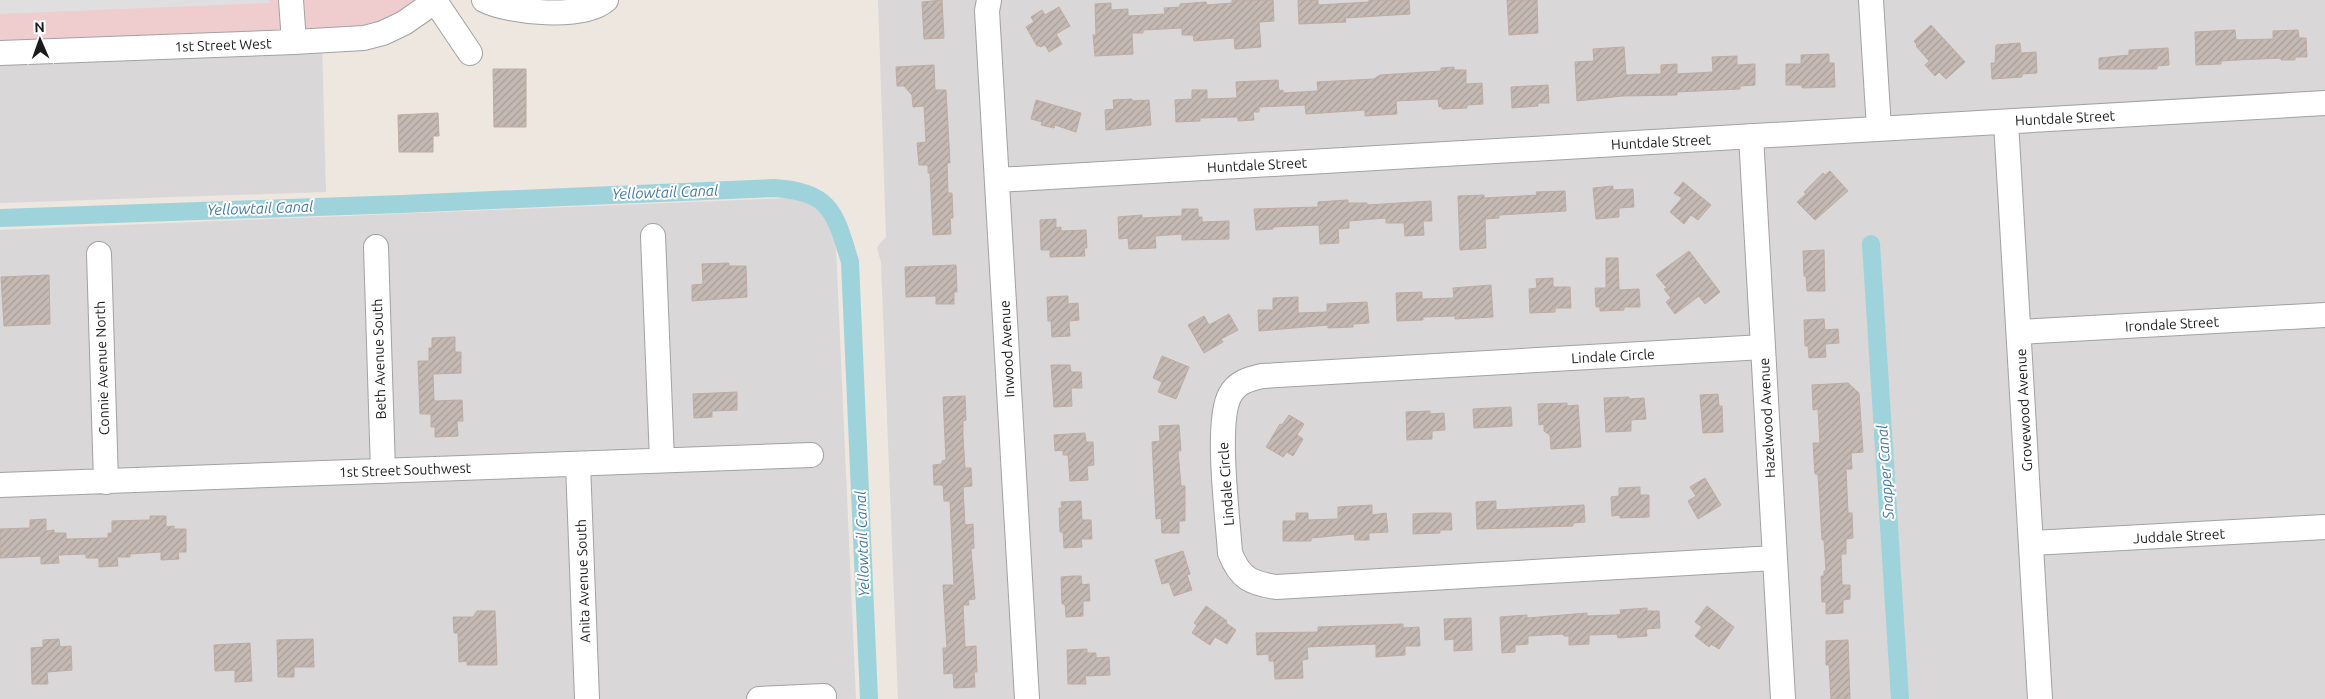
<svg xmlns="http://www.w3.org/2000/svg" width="2325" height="699" font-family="Ubuntu,sans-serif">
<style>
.residential{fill:#d9d7d8}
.commercial{fill:#efcdcf}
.parking{fill:#dfdfdf}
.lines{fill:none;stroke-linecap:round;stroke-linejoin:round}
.canal{stroke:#9ed3dc;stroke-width:18}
.building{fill:url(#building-hatch);stroke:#beaca2}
.minor-casing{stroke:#a2a2a2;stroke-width:26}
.minor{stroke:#fff;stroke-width:24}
.labels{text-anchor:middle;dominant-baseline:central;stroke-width:4;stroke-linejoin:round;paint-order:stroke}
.street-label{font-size:14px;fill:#1b1b1b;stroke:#fff}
.water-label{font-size:15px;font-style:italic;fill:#447aa3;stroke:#fff}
</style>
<defs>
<pattern id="building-hatch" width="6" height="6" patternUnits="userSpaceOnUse" patternTransform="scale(1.25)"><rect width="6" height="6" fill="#c4b9b3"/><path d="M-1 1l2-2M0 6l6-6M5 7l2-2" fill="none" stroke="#a89e99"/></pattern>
</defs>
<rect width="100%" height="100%" fill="#ede7df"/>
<!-- residential -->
<path class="residential" d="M878,0h1447v699h-1427l-17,-436 -4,-16 9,-10z
M322,43l4,149 -326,11v-149z
M789,198l19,4 21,13 6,10 21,474h-856v-469z"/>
<!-- commercial -->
<path class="commercial" d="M0,0h430l-52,35 -378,19z"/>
<!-- parking -->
<path class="parking" d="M0,0h269v3l-269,11z"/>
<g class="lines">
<!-- canal -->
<path class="canal" d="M0,218l402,-14 372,-16c57,4 61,24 76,74l19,437
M1871,244l29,455"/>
</g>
<!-- building -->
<path class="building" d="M942,0l2,38 -20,1 -2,-37z
M1232,0h41l1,21 -15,1 2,25 -26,2 -1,-11 -40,3 -1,-6h-11v-7l-39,2v3h-11l1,21 -38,2 -2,-21h3l-1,-31 16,-1v7l17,-1v7l37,-2 -1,-6 16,-1v-3l26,-2 1,3 25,-2z
M1298,0h20v5l51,-3v-2h40l1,14 -65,4 1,4 -47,2z
M1507,0h30l1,33 -29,2z
M1059,7l11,19 -14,8 6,10 -13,8 -4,-7 -5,2 -1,-2 -2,1 -11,-19 8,-5 -3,-5 11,-7 3,5z
M1931,25l34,37 -19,17 -7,-7 -4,4 -10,-11 4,-4 -13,-15 1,-1 -3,-4z
M2235,30l1,10 37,-1v-8l25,-1 1,8h7l1,19h-12v3h-14v-2l-44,2 -16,1v3l-25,1 -1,-33z
M2020,43l1,10 15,-1 1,21 -15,1v3l-30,2 -1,-16h4l1,-18z
M1624,47l2,28 35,-1v-9l16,-1v10l36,-2 -1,-15 25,-1v9l18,-1v21l-15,1v3l-63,3v3l-55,1 -45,5 -2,-39 19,-1 -1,-12z
M2168,48l1,17 -12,1v3h-58v-11l30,-3v-5z
M1829,54v9h5l1,24 -33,1v-3h-16v-21h15v-9z
M934,65l1,25h11l4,73h-3l1,30h4l1,25h-3l1,16 -18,1 -3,-62h-2v-8h-9l-2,-22 9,-1 -2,-36 -11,1 -1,-12 -8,-9h-7l-1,-19z
M1454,67v3h12v14l16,-1 1,21 -16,1v3l-25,1v-3l-3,1 -1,-8 -42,2 1,13 -32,2v-6l-59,4 -1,-9 -46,2v5h-6l1,8 -16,1v-4l-38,1v3l-24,1 -1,-22 17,-1v-9h15v9l30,-1 -1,-16 42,-2 1,11 4,-1v3l35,-2 -1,-9 57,-3 6,-4 61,-4v-3z
M493,69h33v58h-32z
M1548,85l1,18h-11v3l-26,2 -1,-21z
M1132,99v2l17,-1 2,25 -45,5 -1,-20 9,-1 -1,-9z
M1036,100l45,13 -5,19 -21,-7 -1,3 -13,-3 1,-3 -11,-3z
M438,113l1,23h-6v16h-34l-1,-37z
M1830,171l18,20 -33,29 -18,-18 9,-8 -2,-2 19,-19 2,2z
M1683,182l28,23 -13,15 -7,-5 -7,9 -14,-12 12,-14 -8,-5z
M1613,186v4l20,-1 1,18 -15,1v9l-23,2 -3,-31z
M1565,191l1,20 -67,4v3l-14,1 1,29 -26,2 -2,-54 26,-1v3l38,-2 15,-1 -1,-3z
M1348,200v3h19v2l64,-4 1,20h-9l1,14 -19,1 -1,-13h-18v-5l-37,3v7l-11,1 1,14 -19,1 -1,-19 -46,2v2l-17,1 -2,-21 64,-2v-5z
M1182,209h16v8h4v5l27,-1v18l-47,1v-6l-27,2 1,12 -27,1 -1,-11 -9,1 -1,-22 24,-2v3l40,-2z
M1056,219v9l5,-1v4l25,-1 1,18h-3l1,8 -35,1v-7h-9l-1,-30z
M1824,250l1,41h-18l-1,-15h-2l-1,-25z
M1689,251l31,41 -15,12 -6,-8 -24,18 -9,-12 5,-4 -7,-9 3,-1 -11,-13z
M1606,258h12l1,32 20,-1 1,18h-16v3l-24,1v-4h-4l-1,-19h11z
M729,263v3h17l1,31 -55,4v-16l11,-1 -1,-20z
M956,265l1,27h-3v12h-18v-8l-30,1 -1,-30z
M49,275l1,49 -46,2 -3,-49z
M1553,278v9h17l1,21h-16v4l-25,1 -1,-24 8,-1 -1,-9z
M1491,285l2,32 -38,2v-3l-32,1v3l-26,1 -1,-28 26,-1v7l32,-1 -1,-10z
M1068,296v8l10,-1 1,17 -10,1 1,15 -18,1 -1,-16h-3l-1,-24z
M1298,297v16l29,-1v-8l40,-2 2,21 -16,1v3l-25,1v-3l-69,6 -1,-21h15v-12z
M1229,314l9,16 -17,9 2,3 -19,11 -16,-28 16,-9 5,9z
M1824,319l1,11 13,-1 1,14 -14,1 1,13 -17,1 -1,-12h-3l-1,-26z
M455,337v15h6v21l-28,1 1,25v2l28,-1 1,21h-6l1,15 -23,1v-10h-4v-13h-11l-2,-53h11v-13h3v-10z
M1162,356l27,11 -13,32 -18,-7 4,-10 -9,-4z
M1051,365h19l1,7h10l1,16h-11l1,18 -18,1z
M1848,383l11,10 4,59 -12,1 1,16h-6l2,44h4l1,25 -7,1v15h-5l1,31h8v14l-7,1v13l-17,1v-12h-4l-1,-26h3v-5h2l-2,-31h-2l-4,-66h-3l-2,-31h7l-2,-34 -5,1 -1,-25z
M737,392v18l-25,1v6l-18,1 -1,-24z
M1718,394l1,12h3l1,26 -20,1 -3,-38z
M965,396l1,24 -3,1v16l2,31h6l1,18 -9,1 2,38 8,-1 1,24 -3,1 4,50 -7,1 1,5h-6l2,42 11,-1 1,26h-3l1,15 -21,1 -1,-15 -9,1 -1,-26h4l-4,-63h11l-4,-84h-6l-1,-16h-9l-1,-20 9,-1v-3l4,-1 -3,-63z
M1629,397v2l15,-1 2,21 -15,1v11l-25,1 -2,-34z
M1567,403v3l11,-1 3,42 -30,2 -1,-14 -6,-4v-7l-5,1 -1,-21z
M1511,407l1,19 -38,2 -1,-19z
M1430,411v3l14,-1 1,17 -13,1v8l-25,1 -1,-28z
M1289,415l15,9 -7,11 6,4 -10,17 -6,-4 -4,5 -17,-10 14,-23 2,1z
M1179,425l2,26h-3l3,35h4v35h-6v12h-17l-1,-15 -5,1 -4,-77 8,-1 -1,-15z
M1085,433l1,9h7l1,23 -7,1 1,14 -18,1 -2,-26h-5v-5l-8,1 -1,-16z
M1705,478l16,27 -23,14 -10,-18 8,-5 -6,-9z
M1640,487v8h9v22l-29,1v-3l-8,1 -1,-19 8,-1v-8z
M1081,501l1,19h9l1,19h-11l1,8 -18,1 -1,-16h-3l-1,-24h3l-1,-6z
M1496,501v9l88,-5 1,17 -12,1v3l-96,3 -1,-27z
M1372,505v10l14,-2 2,19 -19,1v7h-14l-1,-6 -43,4v3h-28v-20h13v-8h12v7l30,-1v-12z
M1431,513h20l1,17h-12v3l-27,1v-20z
M150,516h16v11l8,-1v3h12v23h-8l1,7 -18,1v-8l-31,2v3h-13l1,9 -19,1v-9h-13v-4l-28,1 1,8 -18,1v-8l-41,2v-29l30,-1v-8l16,-1v12l8,-1v3h12v6l42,-1v-5h4v-12l38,-1z
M1183,551l7,23 -3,1 5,15 -18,6 -5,-14 -7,2 -7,-24z
M1074,576h7l1,9 7,-1 1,17h-7v15l-17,1 -1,-13h-3l-1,-27z
M1206,606l21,15 -1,2 10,7 -9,14 -12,-7 -5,8 -18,-12 5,-8 -3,-2z
M1707,606l27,21 -15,22 -8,-5 -2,3 -14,-11 7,-9 -7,-5z
M1647,608v3h12l1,17 -14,1 1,7 -29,2 -1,-4 -28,1v9l-20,1v-9h-5l-1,-2 -35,2v8l-13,1v7l-13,1 -2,-36 27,-2v3l60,-5v3l29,-1 5,-1 -1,-4z
M477,611h18l2,54h-30v-4l-8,1 -1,-29h-4l-1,-16h20z
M1471,618l1,32 -18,1v-12l-9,1 -1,-21z
M1403,624v4l16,-1 1,19h-15v9l-29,2v-13l-69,3 1,12 -6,1 1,18 -28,1 -1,-18h-5v-7l-12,1 -1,-22 62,-1v-5z
M59,639l1,8 11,-1 1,24 -25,2 1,12h-16l-1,-36 12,-1v-7z
M313,639l1,28h-20v10h-16l-1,-37z
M1848,640l2,59h-19l-2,-34h-3v-24z
M250,643l2,38 -17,1v-12l-20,1 -1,-26z
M1087,649v4h9v5l13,-1 1,18 -25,1 1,8h-18l-1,-34z"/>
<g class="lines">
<!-- minor casing -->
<g class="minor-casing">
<path id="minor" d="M291,0l3,42
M484,0c26,13 99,20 122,0
M989,0l-2,11 40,688
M1871,0l8,129
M435,1l35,52
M0,53l294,-11 70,-4 19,-5 21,-10 33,-23
M2006,122l34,577
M1751,136l32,563
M997,180l1328,-77
M653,236l9,224
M376,247l7,224
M99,254l7,228
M2020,332l305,-17
M1763,347l-501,29c-13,3 -25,6 -32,19 -15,27 -2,124 0,158 10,25 20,30 46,34l498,-29
M578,464l9,235
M0,485l811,-30
M2032,543l293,-16
M759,699l65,-3"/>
</g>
<!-- minor -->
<use href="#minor" class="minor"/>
</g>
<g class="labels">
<!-- street labels -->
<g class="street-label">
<text transform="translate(223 45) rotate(-2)">1st Street West</text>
<text transform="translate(2065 118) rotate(-3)">Huntdale Street</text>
<text transform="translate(1661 142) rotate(-3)">Huntdale Street</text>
<text transform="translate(1257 165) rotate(-3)">Huntdale Street</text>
<text transform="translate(2172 324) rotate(-3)">Irondale Street</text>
<text transform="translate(1007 349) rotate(-93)">Inwood Avenue</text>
<text transform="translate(1613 356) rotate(-3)">Lindale Circle</text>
<text transform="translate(379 359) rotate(-92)">Beth Avenue South</text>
<text transform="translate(102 368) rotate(-92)">Connie Avenue North</text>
<text transform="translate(2024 410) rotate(-93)">Grovewood Avenue</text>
<text transform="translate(1767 418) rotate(-93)">Hazelwood Avenue</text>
<text transform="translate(405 470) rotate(-2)">1st Street Southwest</text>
<text transform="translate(1226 484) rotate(-94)">Lindale Circle</text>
<text transform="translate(2179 536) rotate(-3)">Juddale Street</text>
<text transform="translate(583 581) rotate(-92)">Anita Avenue South</text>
</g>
<!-- water labels -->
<g class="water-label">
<text transform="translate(665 192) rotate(-2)">Yellowtail Canal</text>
<text transform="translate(260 208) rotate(-2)">Yellowtail Canal</text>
<text transform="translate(1885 472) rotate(-94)">Snapper Canal</text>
<text transform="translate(862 544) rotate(-92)">Yellowtail Canal</text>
</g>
</g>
<!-- north arrow -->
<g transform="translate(40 40) rotate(358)" stroke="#ffffff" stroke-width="4" paint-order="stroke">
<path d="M0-4L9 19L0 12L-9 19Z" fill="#1b1b1b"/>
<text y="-8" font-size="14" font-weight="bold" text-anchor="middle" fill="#1b1b1b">N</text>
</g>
</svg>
